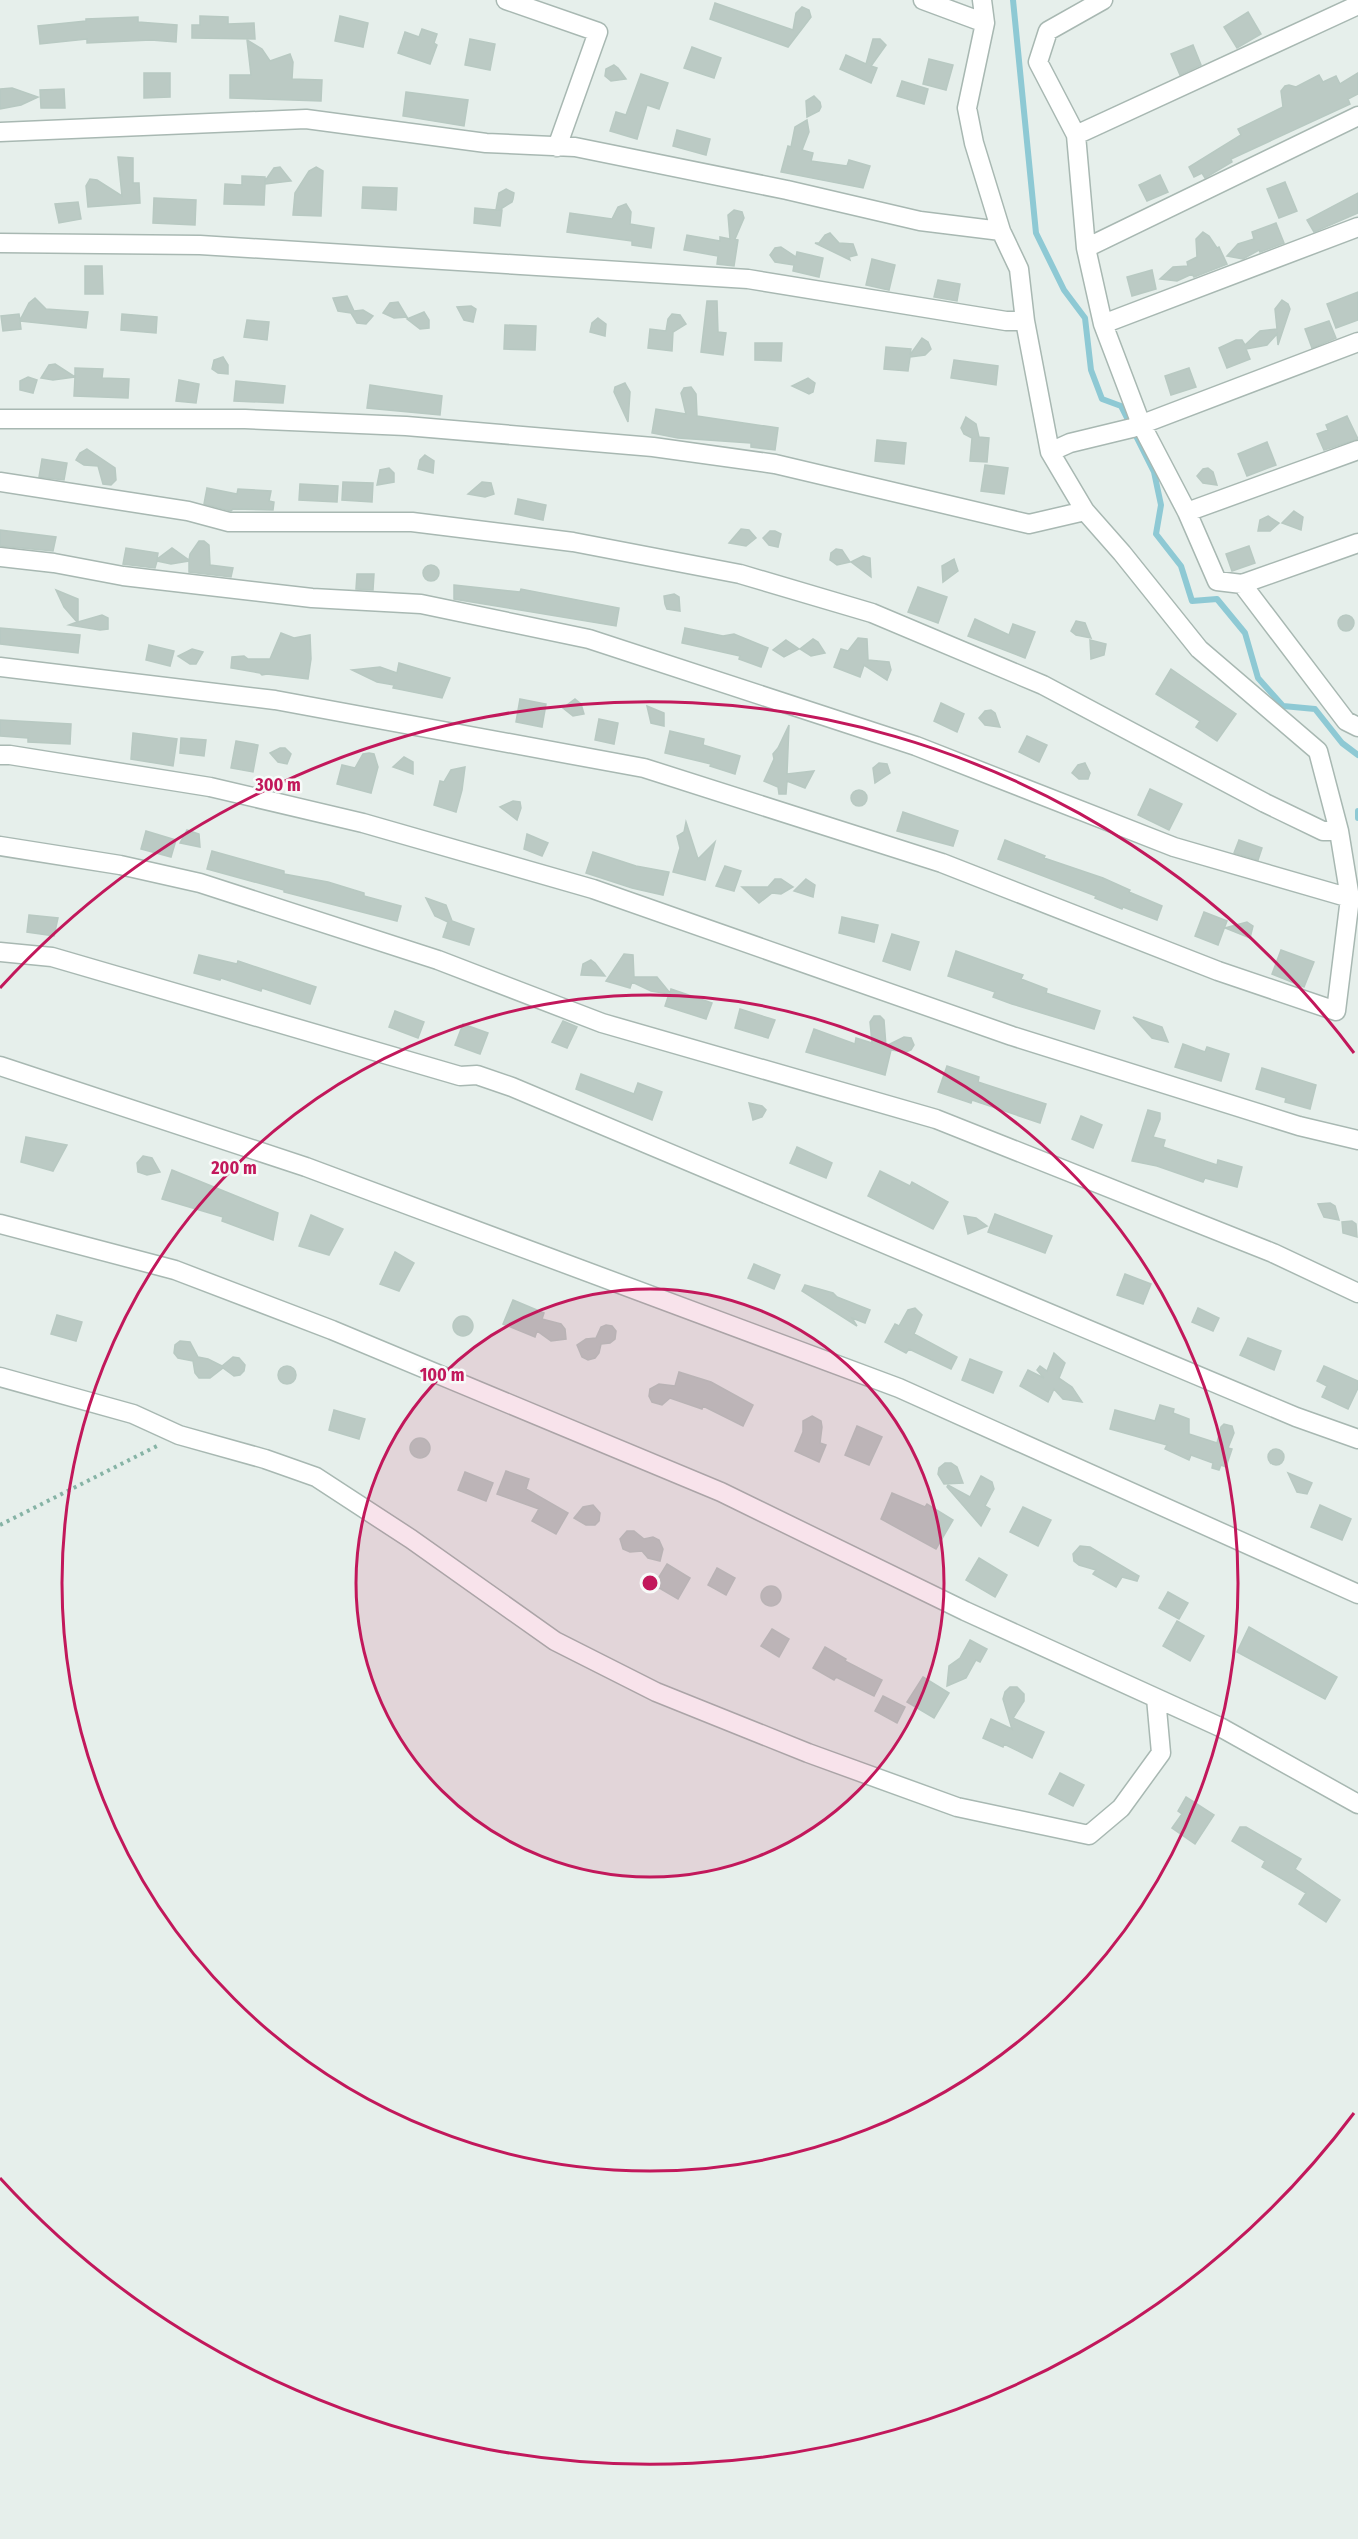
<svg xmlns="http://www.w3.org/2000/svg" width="1358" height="2539" font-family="'Fira Sans Condensed',sans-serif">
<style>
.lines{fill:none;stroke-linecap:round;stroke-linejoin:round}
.stream{stroke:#8ec9d4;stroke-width:6}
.building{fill:#bbcac4;stroke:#b8c9c2;stroke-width:1.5}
.minor-casing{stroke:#a8b8b2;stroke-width:21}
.path{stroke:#86b3a5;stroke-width:4;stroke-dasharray:3 4.5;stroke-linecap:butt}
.minor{stroke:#fff;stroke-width:18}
.ring{fill:none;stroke:#c2185b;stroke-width:3}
.centre{fill:#c2185b;stroke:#f7fbf9;stroke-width:3}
.ring-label{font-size:18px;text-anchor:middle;font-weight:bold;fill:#c2185b;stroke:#f7fbf9;stroke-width:5;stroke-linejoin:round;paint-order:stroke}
</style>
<rect width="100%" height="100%" fill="#e6efeb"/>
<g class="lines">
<!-- stream -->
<path class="stream" d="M1013,0l23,233 28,57 21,28 6,52 11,29 19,7 33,66 7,33 -5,29 25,32 11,35 25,-2 28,34 13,45 25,28 32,3 27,34 16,12
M1358,811v7"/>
</g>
<!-- building -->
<path class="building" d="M715,3l78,27 3,-17 6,-6 7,3 2,7 -23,30 -78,-28z
M1248,12l13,22 -24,14 -13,-21z
M200,16l28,1v7l26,-1 1,16 -63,-1v-13h8z
M340,16l28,7 -5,24 -28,-6z
M138,17v5l39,3 -1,17 -25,-2 -64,3v-4l-47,5 -2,-18 48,-5v-2z
M422,29l15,5 -3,9 3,2 -7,19 -32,-11 7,-21 14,5z
M470,39l25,5 -5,26 -25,-5z
M873,39h7l6,6 -15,21 6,2 -6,15 -31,-14 6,-14 20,9z
M247,40l15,9 8,12 20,-7 3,8 -1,17 30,1 -1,21 -91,-3v-23h21z
M1193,45l8,20 -21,10 -9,-21z
M692,47l29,11 -7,20 -30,-10z
M929,59l24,6 -7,25 -23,-6z
M614,65l4,3 8,11 -15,2 -6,-5 1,-7z
M144,73h26v24l-26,1z
M1358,73v21l-10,5 2,5 -119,55 1,3 -27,16 -3,-5 -8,4 -5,-10 52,-32 -3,-6 45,-22 -2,-16 4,-5 4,-1 7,2 23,-12 4,7 13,-6 4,8z
M641,74l27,9 -9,26 -12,-4 -10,34 -27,-8 6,-19 10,3z
M902,81l26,8 -4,15 -27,-8z
M12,88l26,9 -17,8 -21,4v-20z
M64,89l1,19h-24l-1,-18z
M406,92l62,8 -4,26 -61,-10z
M814,96l6,6 1,5 -2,4 -12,6 -1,-16z
M807,120l2,12 -7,18 11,3 -2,8 36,5 2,-6 21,6 -7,22 -82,-16 7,-26 3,1 4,-20z
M677,130l33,9 -4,16 -33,-9z
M118,157l15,1v25h6l1,20 -52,4 -2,-21 4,-7 7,1 25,16z
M280,167l11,14 -26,3 -1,21 -40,-1 1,-20 17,1v-9l23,1v4l9,-13z
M316,167l7,4 -2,45 -28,-1 2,-22 14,-22z
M1160,175l8,17 -21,9 -8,-16z
M1285,182l12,29 -18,7 -12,-29z
M363,187l34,1 -1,22 -34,-2z
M506,189l8,4 -1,6 -1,3 -13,8h3l-2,16 -26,-3 1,-15 21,2 3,-17z
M1358,193v20l-44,19 -7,-12z
M154,198l42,2 -1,25 -42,-2z
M78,202l3,17 -22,4 -4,-19z
M626,204l5,8 -1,12 24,4 -3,20 -19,-3v-4l-65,-9 3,-19 42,6 6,-12z
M734,210l8,2 2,6 -9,21 3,1 -4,26 -17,-2 1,-8 -34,-6 3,-15 33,6v-4l10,2 -2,-24z
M1276,223l8,20 -24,9 -1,-2 -16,9 -16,-3 11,-12 16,-5 -2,-7z
M1203,232l6,4 8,12 2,-1 8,17 -33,13 -2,-3 -15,7 -17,-2 13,-12 15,-1 -1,-4 10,-5 -1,-18z
M830,233l9,10 14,1 4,11 -8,2 1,3 -35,-17h4l6,-8z
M781,247l15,10 1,-5 26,6 -4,19 -26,-6 1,-6 -19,-3 -5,-7 5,-7z
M872,259l23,6 -6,25 -23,-5z
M85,266h17l1,28h-18z
M1152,270l4,19 -24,7 -5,-19z
M938,280l22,4 -3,17 -23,-4z
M1358,292v28l-22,8 -9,-24z
M347,296l7,15 9,-1 10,6 -7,8 -9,-1 -6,-10 -13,-2 -5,-13z
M35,298l11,11 42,3 -2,16 -66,-7 1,8 -18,2 -2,-15 18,-2 1,6 9,-17z
M1282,300l6,4 2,5 -12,36 -1,-11 -10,11 -21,4 4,10 -23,9 -8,-20 17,-8h6l3,5 15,-14 17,-2 -2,-20z
M707,301h10l1,31 8,1 -3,22 -22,-3z
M398,302l9,15 -13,1 -11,-5 7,-10z
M471,306l5,3 -3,13 -9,-2 -7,-13z
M424,312l5,8v8l-9,1 -13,-10z
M122,314l35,3 -1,16 -35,-3z
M672,314l8,1 6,9 -13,8 -1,19 -24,-3 2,-19 16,2 2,-12z
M598,318l8,6 -1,12 -15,-4 2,-9z
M247,320l22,2 -2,18 -23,-3z
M1329,321l7,17 -24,10 -7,-19z
M505,325l31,1 -1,24 -31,-1z
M922,338l6,4 3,7 -6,6 -15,2 -2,14 -24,-2 2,-22 25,2 -1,6z
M755,343h27l-1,18 -26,-1z
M223,357l5,8v9l-10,-1 -6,-4 2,-9z
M954,360l44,6 -2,19 -45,-7z
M55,364l20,13v-9l28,1 -1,9 27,1 -1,19 -54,-2 1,-19 -22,3 -12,-2 8,-13z
M1189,368l7,19 -25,8 -6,-19z
M28,377l9,3 -4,13 -13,-3v-9z
M808,378l7,5 -2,9 -4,2 -17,-8z
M179,380l20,4 -3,19 -20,-2z
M236,381l49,5 -2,17 -49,-2z
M625,383l5,9 -2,30 -14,-30 1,-5z
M370,385l72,11 -2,19 -73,-7z
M691,387l5,7 1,22 81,12 -3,22 -24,-3v-4l-73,-5 -26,-5 4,-24 30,5 -5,-21 3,-5z
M1347,416l11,23 -34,11 -7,-16 11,-4 -2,-5z
M966,417l10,7 3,13 10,1 -2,24 -17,-1 2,-23 -8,-4 -3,-6z
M877,440l29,3 -2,21 -29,-3z
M1267,442l9,23 -29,11 -9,-22z
M87,449l28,19 1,12 -5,5 -8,-1 -5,-18 -14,-1 -8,-5 4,-7z
M425,455l9,6 -1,12 -15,-4 2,-9z
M42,459l25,4 -3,17 -25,-3z
M985,465l23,3 -4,26 -23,-3z
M389,468l5,5v9l-17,3 3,-15z
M1208,468l5,4 4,13 -14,-2 -6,-7 6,-7z
M343,482l30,1 -1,19 -30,-2z
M482,482l9,1 3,11 -9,3 -17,-3z
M300,484l38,2 -1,16 -38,-2z
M207,488l30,6 1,-5 33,2 -2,10 5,1 -1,8 -40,-1 -2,2 -27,-7z
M518,499l28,6 -3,15 -28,-6z
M1294,511l9,6 -2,13 -19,-7z
M1268,516l11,7 -9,8h-12l2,-11z
M741,529l8,1 7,8 -10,8 -17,-3z
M0,530l56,7 -3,14 -53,-5z
M770,531h5l6,3 -3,13 -9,-2 -6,-7z
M199,541h5l5,4 1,20 23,3 -2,9 -42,-5v-11l-18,3 -14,-3 -2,7 -32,-4 3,-16 32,5 -1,6 15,-11 17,12 1,-6z
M1249,546l6,17 -23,8 -6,-17z
M836,549l6,1 8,12 -13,3 -7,-5 1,-7z
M863,556l7,2 1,19 -20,-15z
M954,559l4,12 -15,11 -1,-16z
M423 573a8 8 0 1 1 16 0a8 8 0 1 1-16 0Z
M357,574h17l-1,16 -17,-1z
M454,585l66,7 1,-3 98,19 -3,18 -162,-27z
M918,587l29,10 -9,26 -30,-11z
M56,590l22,9v23l24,-7 6,3v11l-8,1 -31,-5 8,-3 -13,-15z
M674,594l5,3 1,14 -13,-2 -2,-5 -1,-8z
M1338 623a8 8 0 1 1 16 0a8 8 0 1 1-16 0Z
M975,619l34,16 4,-11 22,8 -10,26 -57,-22z
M1076,621l9,2 6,15 -15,-3 -5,-4z
M0,628l80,7 -2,18 -78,-9z
M685,628l38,8 11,-2 34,14 -7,19 -22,-8 1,-3 -58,-13z
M281,633l13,5 16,-3 1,24 -3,20 -41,-5 -5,1 -2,-2 -29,-5 1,-11 12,-1 4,3h22z
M858,638l9,1 1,21 21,2 2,8 -4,10 -23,-15 -4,12 -26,-10 7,-18 7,2z
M813,639l5,3 7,11 -14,3 -11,-7z
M786,640l13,9 -15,8 -11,-7z
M1090,640l16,4 -2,11 -13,4z
M149,645l25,6 -4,15 -24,-6z
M192,649l11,3 -7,12h-6l-12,-8z
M399,663l51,15 -8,20 -49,-10 1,-3 -17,-3 -25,-12 28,-3 17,6z
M1171,669l65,45 -19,27 -21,-14 4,-6 -44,-27z
M520,699l26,5 -4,23 -26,-5z
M575,699l6,5 3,10 -11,2 -10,-8z
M941,703l23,11 -7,18 -23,-11z
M647,706l17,7v13l-13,-3z
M991,710l4,3 5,14 -15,-2 -6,-7 6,-7z
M599,719l19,4 -4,21 -19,-4z
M0,720l71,4 -1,20 -42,-2v-4l-28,-2z
M789,725l-2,49 27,-3 -9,17 -18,-7 -1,13h-7l-1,-7 -14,-6 10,-22 -1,-5 5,-6z
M670,731l34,8 -1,6 37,11 -5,18 -25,-8 1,-2 -46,-11z
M133,733l44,6 -4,27 -42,-7z
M1027,736l20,9 -8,17 -20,-10z
M181,738l25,2 -2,16 -24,-3z
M236,741l22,4 -5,27 -22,-4z
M280,748h5l6,6 -4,10 -9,-2 -8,-9z
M369,753l5,1 4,13 -7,26 -34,-9 5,-19 13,3 8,-14z
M404,757l9,5v12l-20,-7z
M879,763l8,1 3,9 -15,10 -2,-15z
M1085,763l5,10 -2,6h-9l-7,-6 6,-8z
M465,767l-3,23 -6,22 -22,-7 6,-24 4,1 7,-12z
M1150,789l32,15 -13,26 -31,-15z
M851 798a8 8 0 1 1 16 0a8 8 0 1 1-16 0Z
M513,801l7,1 1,6 -4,12 -17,-13z
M903,812l55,19 -5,15 -56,-15z
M686,822l12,37 17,-17 -10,38 -32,-8 7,-24 -3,-12 7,-4z
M187,830l12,4 1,13 -20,-4z
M146,831l30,9 -5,17 -30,-8z
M527,834l21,9 -6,13 -18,-7z
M1005,840l40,16 -1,2 59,20 27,12 -1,2 33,14 -5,14 -34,-13 -1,2 -27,-11 1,-2 -98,-37z
M1239,840l23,8 -4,12 -24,-7z
M212,851l72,20v3l44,8 36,11v3l37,10 -4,15 -113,-29v-2l-77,-21z
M593,852l43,14 33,6 -6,23 -31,-7 -46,-15z
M725,866l16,5 -7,20 -18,-5z
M775,879h6l12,8 -12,7 -9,-1 -13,10 -17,-16h26z
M806,879l9,6 -2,12 -19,-6z
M426,898l20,7 6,16 22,8 -5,16 -26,-8 5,-15 -13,-6z
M1204,912l23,9 -9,24 -23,-9z
M29,915l29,3 -4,18 -27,-4z
M842,917l36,8 -4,17 -35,-9z
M1247,922l6,4 -3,12 -25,-10z
M892,934l27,8 -9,28 -27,-9z
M1281,950l33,12 -10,25 -32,-13z
M956,951l67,24 -2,4 26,10 -1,4 54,18 -6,18 -82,-25 -19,-7 2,-5 -47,-16z
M624,954l9,1 1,22h23l13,16 1,-4 41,14 -6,16 -41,-13 4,-12 -18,-3 -19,-9 -2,6 -24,-7z
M199,955l38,9 1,-3 78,26 -6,17 -48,-16 -1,3 -40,-13 -1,2 -26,-7z
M591,960l4,3 10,13 -24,-1 2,-11z
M740,1009l35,11 -7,18 -33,-10z
M395,1011l29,11 -6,16 -29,-11z
M874,1016h6l4,4 2,26 18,-9 7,1 3,7 -3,5 -5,2 -15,-2 -6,25 -79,-23 8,-23 41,15 1,-6 16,5 -2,-21z
M1133,1017l29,10 6,15 -16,-4z
M563,1021l14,6 -10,21 -15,-6z
M463,1024l25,9 -8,21 -25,-9z
M1183,1044l22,8 2,-5 22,7 -8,27 -46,-14z
M947,1066l32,11 -1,5 68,22 -6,19 -68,-23 -1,3 -33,-11z
M1262,1068l54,17 -6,24 -25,-7 1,-4 -30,-9z
M581,1074l53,20 4,-11 24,9 -10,28 -76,-31z
M749,1103l13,3 4,4 -4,7 -9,3z
M1148,1110l12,3v6l-7,18 12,3 -2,7 54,18 1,-5 24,7 -5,20 -32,-9 -2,4 -46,-16 -25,-5z
M1081,1116l21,9 -9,23 -21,-9z
M26,1137l41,8 -14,26 -32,-9z
M797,1147l35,16 -6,15 -36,-15z
M143,1156l9,2 8,14 -13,3 -9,-3 -1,-9z
M172,1170l106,43 -5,27 -51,-19 1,-4 -61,-18z
M880,1171l30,15 2,-4 36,20 -15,27 -65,-33z
M1330,1203l5,3 4,14 -15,-3 -6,-13z
M995,1214l57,22 -7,17 -57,-21z
M311,1215l32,14 -14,26 -30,-9z
M964,1216l12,2 11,8 -19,8z
M1352,1221l4,3 1,13 -14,-4 -1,-11z
M395,1252l19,11 -15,28 -19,-7z
M754,1264l26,11 -6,14 -26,-11z
M1125,1274l26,10 -8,20 -26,-9z
M805,1285l28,8 4,4 33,13 -5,13 -13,-5 5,8 -55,-35z
M513,1300l31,13 -2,6 19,5 4,5 1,10 -15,2 -14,-10 -2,6 -32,-13z
M915,1308l7,7 -8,19 43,23 -6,12 -42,-20 -3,4 -21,-11 10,-18 4,2 9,-16z
M1198,1308l21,10 -6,13 -21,-9z
M57,1315l25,7 -6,19 -25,-7z
M453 1326a10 10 0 1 1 20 0a10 10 0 1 1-20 0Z
M606,1325l6,1 4,5 -1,8 -5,4 -9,1 -2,9 -4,5 -7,2 -6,-3 -5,-12 9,-6 10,-1 5,-11z
M1248,1338l33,13 -7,19 -34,-15z
M180,1341l10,1 8,15 10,2 14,7 11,-9 6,1 6,7 -1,6 -4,4 -6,1 -11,-8 -13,10h-11l-4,-5 -2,-12 -15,-3 -4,-5 1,-8z
M1054,1353l11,10 -6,15 13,9 10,15 -19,-3 -9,-10 -6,13 -28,-16 8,-16 16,8 -7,-8 3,-4 7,5z
M970,1359l32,13 -9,21 -31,-13z
M278 1375a9 9 0 1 1 18 0a9 9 0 1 1-18 0Z
M1324,1366l34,15v7l-10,21 -26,-12 5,-11 -10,-5z
M679,1372l32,10 42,23 -10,21 -40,-20 -1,3 -32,-11 -8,7 -10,-3 -3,-6 1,-7 9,-5 16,2z
M1160,1405l14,4 -1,4 16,6v15l28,9 4,-16 3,-3 8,2 2,7 -6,15 4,1 -6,18 -5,-2 -2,5 -7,-2 1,-5 -22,-8 -2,5 -24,-11 2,-4 -57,-16 5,-19 40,11z
M334,1410l31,9 -6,20 -30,-9z
M812,1416l9,5 1,6 -2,16 6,2 -7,17 -24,-11 8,-19v-11z
M857,1426l25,11 -13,28 -24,-10z
M410 1448a10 10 0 1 1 20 0a10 10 0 1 1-20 0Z
M1268 1457a8 8 0 1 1 16 0a8 8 0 1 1-16 0Z
M945,1463h6l6,4 6,16 -19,1 -6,-10 1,-6z
M506,1471l23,8 -3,10 42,24 -12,21 -24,-13 7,-12 -42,-15z
M465,1472l28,11 -7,18 -28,-11z
M1288,1473l24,10 -5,11 -10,-2z
M981,1476l11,6 2,7 -9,17 5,3 -9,17 -34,-39 1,-2 22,12z
M892,1493l33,14 2,-3 26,16 -17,29 -55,-30z
M593,1505l7,8 -1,8 -4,4h-9l-12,-7 9,-11z
M1320,1505l31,14 -9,21 -31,-13z
M1023,1507l28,13 -13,26 -28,-14z
M627,1531h7l10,8 9,-2 6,3 4,9 -3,12 -12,-3 -6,-7 -12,1 -7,-3 -3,-10z
M1080,1546l10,1 49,29 -2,5 -15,-4 -6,10 -23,-13 3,-4 -17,-5 -5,-4 -1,-7z
M979,1558l28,17 -12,22 -29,-17z
M667,1564l23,14 -12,21 -24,-14z
M717,1568l18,10 -9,17 -18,-10z
M761 1596a10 10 0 1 1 20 0a10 10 0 1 1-20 0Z
M1168,1592l20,11 -9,16 -20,-11z
M1177,1621l27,15 -14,25 -27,-15z
M1249,1627l88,50 -12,22 -88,-47z
M772,1629l17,10 -10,18 -18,-11z
M970,1640l17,9 -7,13 -4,-2 -10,18 -19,8 2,-20 11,-8z
M825,1647l21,12 -1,2 37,19 -8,16 -38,-19 -2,3 -21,-12z
M923,1677l26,16 -15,25 -27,-16z
M1010,1687h7l7,7v7l-11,17 31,14 -12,26 -28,-14 -1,3 -20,-9 8,-19 21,10 -9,-30 2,-7z
M883,1696l22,11 -8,16 -22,-12z
M1060,1773l24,12 -11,21 -24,-12z
M1186,1797l28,18 -19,29 -23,-16 10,-14 -4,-3z
M1240,1827h6l55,32 -6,10 45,31 -14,22 -27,-18 7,-11 -44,-26 3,-6 -33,-20z"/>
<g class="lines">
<!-- minor casing -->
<g class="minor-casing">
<path id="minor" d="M506,0l92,32 -41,115
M923,0l62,23
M982,0l3,23 -18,85 7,35 27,88 18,38 6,52 25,131 35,59
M1103,0l-55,31 -10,31 38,73 10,113 17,76 38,100 46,88 30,69 25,3 116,-41
M0,132l306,-13 180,24 89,4 212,43 133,31 81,10
M1076,135l282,-130
M0,243l200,2 548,34 258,42h19
M1086,248l272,-132
M1103,324l255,-97
M0,419h245l161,7 247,21 122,17 254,60 56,-13 37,42 77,96 119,102 21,80 11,67 -14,113 -118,-40 -276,-108 -298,-95 -369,-68 -275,-33
M1050,452l20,-9 62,-15 226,-86
M0,482l188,29 41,11h183l161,20 167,32 132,39 171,72 222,118 58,28h16
M1187,512l171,-62
M0,557l54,6 69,13 189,22 109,6 168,35 327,107 258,101 176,51
M1242,584l104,137 12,6
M0,755h10l200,32 153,36 230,66 419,147 287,90 59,14
M0,846l120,19 80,18 238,77 164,63 334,96 337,134 85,40
M0,952l52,5 408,119 17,-1 35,12 784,330 62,22
M0,1066l306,101 593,221 459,206
M0,1224l175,46 157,60 389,162 244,119 255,116 138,77
M0,1377l133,37 46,21 86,24 51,18 95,62 144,102 101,51 152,61 149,54 132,28 32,-27 40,-55 -5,-55"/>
</g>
<!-- path -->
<path class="path" d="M0,1525l157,-79"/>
<!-- minor -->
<use href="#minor" class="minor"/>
</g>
<!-- distance rings -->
<circle cx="650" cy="1583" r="294" fill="#c2185b" fill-opacity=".12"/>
<g class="ring">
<circle cx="650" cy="1583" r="294"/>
<circle cx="650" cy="1583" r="588"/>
<path d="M1354 2113A881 881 0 0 1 0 2178M0 988A881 881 0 0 1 1354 1053"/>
</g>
<circle cx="650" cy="1583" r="9" class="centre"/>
<g class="ring-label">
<text x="278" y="791">300 m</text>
<text x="234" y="1174">200 m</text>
<text x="442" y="1381">100 m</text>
</g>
</svg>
